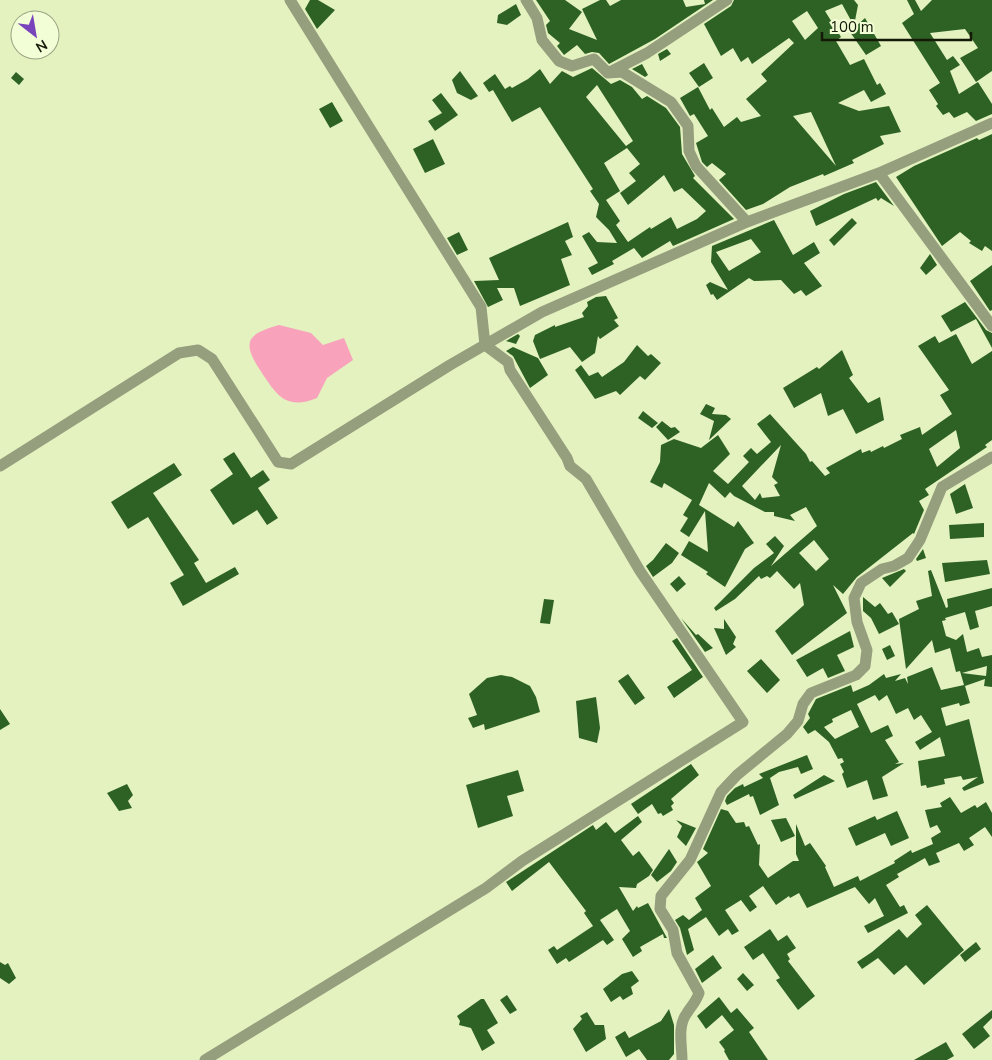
<svg xmlns="http://www.w3.org/2000/svg" width="992" height="1060" font-family="'Nunito Sans',sans-serif">
	<rect width="100%" height="100%" fill="#e3f2bf"/>
	<path fill="#f9a2bb" d="M279 325 311 333 323 345 344 338 353 360 327 378 317 398C285 411 276 394 260 370 241 341 248 334 279 325Z"/>
	<path fill="#2e6225" fill-rule="evenodd" d="M310 0H318L335 10 317 29 305 9Z
		M536 0H565L582 12 569 29 597 40 582 9 600 0H606L610 6 621 0H683L686 7 705 4 704 0H713L655 39 609 64 599 53 592 52 585 54 577 45 564 55 557 46 560 43 548 33 546 25 550 21Z
		M734 0H854L858 5 854 26 842 4 825 11 841 37 836 41 850 65 864 59 877 85 880 83 886 94 871 102 864 90 838 103 859 111 889 106 901 132 880 136 884 144 852 160 854 163 824 176 823 174 790 187 763 204 746 210 719 180 726 174 712 163 707 167 702 162 696 143 708 136 694 114 690 116 680 98 698 87 710 110 712 108 724 127 737 117 741 122 761 116 746 99 767 81 761 74 794 43 789 38 752 64 748 57 741 62 733 48 721 56 704 24 731 6ZM807 11 818 28 805 40 792 21ZM811 112 836 166 793 116Z
		M907 0H915L921 11 932 0H992V71L976 82 960 58 978 48 965 29 930 33 947 60 953 56 960 65 950 71 959 94 978 82 992 104V114L976 121 967 112 954 118 949 112 943 115 936 106 938 104 929 90 940 83 902 23 914 14Z
		M516 4 521 15 507 25 497 23 498 15Z
		M865 18 881 46 866 55 850 32Z
		M667 49 671 54 660 61 658 54Z
		M704 63 713 78 699 87 689 73Z
		M642 64 648 75 645 77 632 69Z
		M592 68 611 84 620 80 632 87 642 99 647 96 666 108 680 127 682 154 695 176 693 178 734 219 673 246 670 241 642 258 634 248 612 261 614 264 592 275 588 268 598 263 582 236 589 232 597 242 617 243 609 230 596 217 599 204 590 191 593 189 540 107 512 122 493 90 489 92 483 83 495 74 505 89 510 86 512 88 528 79 540 69 550 84 562 71 573 77ZM597 85 633 141 626 146 586 97ZM627 148 640 164 629 173 636 181 620 193 628 205 664 175 674 192 682 188 706 211 697 219 677 229 671 217 651 229 650 227 628 242 616 225 620 221 606 200 620 191 604 163Z
		M460 71 478 96 471 100 457 93 452 80Z
		M16 72 24 79 19 85 11 78Z
		M441 93 458 115 435 131 428 121 442 113 432 100Z
		M332 102 343 121 330 128 319 109Z
		M992 134V251L985 246 982 251 969 243 971 241 960 232 942 246 896 177 914 166 977 138 979 140Z
		M433 139 445 164 425 173 413 149Z
		M876 182 894 206 881 198 878 201 876 198 816 226 810 211 844 194Z
		M852 218 857 223 834 246 829 240Z
		M774 220 793 255 814 242 820 253 804 263 822 286 806 296 801 290 794 294 781 280 754 281 749 278 717 300 713 294 711 295 706 285 710 282 728 290 711 262 712 246ZM751 239 761 252 729 271 716 252Z
		M568 222 573 237 565 241 572 255 561 259 570 285 520 306 514 288H497L503 300 488 307 474 281 499 280 489 258Z
		M459 232 468 250 457 255 447 238Z
		M930 254 937 265 926 275 920 268Z
		M992 265V310L990 311 970 281Z
		M606 296 618 318 614 320 619 326 600 339 598 336 595 353 582 362 570 347 540 359 533 341 535 335 555 325V327L584 317 582 313 588 306 587 302 596 297Z
		M965 302 986 330 992 333V348L976 319 951 332 941 316Z
		M518 334 520 336 516 344 506 341Z
		M956 334 972 364 992 351V440L985 445 987 447 925 489 929 495 919 501 924 510 914 534 913 533 857 577 843 594 833 585 847 613 792 655 775 631 804 605 800 583 794 589 777 571 770 578 767 576 761 579 759 576 735 599 716 611 714 608 754 568 774 553 766 544 775 536 784 546 771 566 817 526 806 507 790 515 795 521 774 516V512H765L734 496 730 492 725 498 709 483 699 505 734 527 738 521 754 543 745 549 725 587 706 574 708 572 681 555 689 541 708 552 705 511 689 537 680 531 688 518 683 515 692 500 664 483 662 488 650 482 660 462 661 445 674 439 701 448 718 435 730 454 713 471 728 484 749 462 743 456 751 448 757 454 771 442 757 424 770 414 806 454 810 462 812 461 825 476 830 473 826 468 861 449 862 453 870 450 871 452 883 446 884 448 902 439 900 435 920 427 922 435 952 414 940 395 949 390 918 346 935 336 939 343ZM956 430 960 448 937 467 929 449ZM781 445 772 477 778 483 774 485 780 496 762 498 760 493 755 500 742 486ZM814 540 829 559 816 571 799 553Z
		M637 345 648 356 651 354 661 363 645 380 640 376 620 395 616 391 595 399 575 370 581 365 589 376 598 372 602 377 624 362Z
		M513 347 538 358 548 375 530 388 513 356 506 351Z
		M842 350 853 375 849 378 868 403 880 397 884 420 856 434 843 409 828 416 821 393 794 408 783 388 817 367 819 369Z
		M706 404 715 408 712 414 726 415 731 419 709 440 714 421 700 414Z
		M643 411 658 423 652 428 638 418Z
		M662 421 671 428 675 427 680 432 668 440 656 427Z
		M234 452 251 478 263 470 270 480 258 488 278 518 267 525 257 510 233 525 210 490 233 474 223 459Z
		M174 463 182 475 153 493 199 560 194 563 206 583 235 567 239 574 183 606 170 583 184 575 148 517 128 529 111 502Z
		M965 484 973 508 956 514 950 494Z
		M984 523V537L950 539 949 525Z
		M666 543 679 553 672 563 653 577 646 566 653 560Z
		M923 549 926 558 917 561 916 559Z
		M987 560 990 574 945 582 942 563Z
		M904 569 906 571 890 587 882 578Z
		M931 570 946 608 948 607 947 599 992 588V606L975 611 979 627 970 630 965 612 945 618 946 620 942 621 946 636 956 640 963 634 967 652 979 648 982 657 992 655V687L984 686 985 679 965 686 970 703 960 706 959 703 941 708 946 726 969 719 984 783 964 791 962 788 978 777 963 780 961 776 944 779 945 784 927 788 926 785 921 786 918 761 945 756 940 737 920 750 915 742 932 732 921 715 914 720 908 708 896 714 887 695 879 701 875 695 857 704 871 733 888 725 893 736 885 740 899 762 895 764 904 763 882 777 888 796 873 800 867 780 847 788 842 774 844 772 840 764 844 762 842 758 838 759 829 742 815 730 808 734 803 727 810 718 808 714 816 699 851 685 853 692 869 685 884 674 886 678 901 674 895 681 905 678 908 684 907 677 932 667 941 690 964 685 960 671 956 672 950 648 935 653 932 640 906 669 899 619 919 609 916 601 932 596 928 571ZM987 666 986 676 962 673ZM851 710 859 727 835 739 824 727 833 722 832 719Z
		M679 576 686 584 677 592 670 584Z
		M863 597 875 607 880 603 888 614 892 612 899 624 879 634 871 618 863 611Z
		M544 599 554 600 550 624 540 623Z
		M681 618 696 635 698 634 713 648 705 652Z
		M724 619 736 637 733 644 736 647 726 655 714 628 724 629Z
		M850 631 854 647 837 655 845 671 828 678 823 668 807 677 796 660Z
		M677 638 703 677 674 698 667 687 692 670 672 641Z
		M890 645 895 656 887 660 882 649Z
		M761 659 780 680 767 693 747 671Z
		M628 674 645 698 635 705 618 681Z
		M501 675 512 677 530 686 536 697 540 712 485 730 484 724 473 728 468 718 477 715 469 694 487 678Z
		M596 697 600 728 597 743 579 738 576 701Z
		M0 709 10 724 0 730Z
		M807 755 813 769 801 774 798 767 779 772 770 778 779 805 760 815 753 796 750 797 749 794 727 805 725 801 727 796 735 788 743 784 744 787 763 778 759 774Z
		M691 764 699 775 671 799 674 803 671 806 673 810 663 816 661 813 658 814 652 804 638 814 631 804Z
		M518 770 524 791 507 796 513 816 478 828 466 785Z
		M824 775 835 781 795 799 793 795Z
		M127 784 133 795 128 801 132 808 119 811 107 793Z
		M950 797 961 813 975 805 977 808 986 802 992 813V837L985 827 969 838 974 845 964 851 959 843 936 853 940 862 929 866 925 858 897 874 899 877 886 885 900 907 904 905 908 913 868 933 864 926 884 916 875 898 869 904 855 887 807 908 799 893 790 898 789 896 776 905 763 886 749 896 757 907 750 912 741 900 725 910 739 931 732 935 728 929 719 936 706 917 688 929 694 950 687 955 680 928 675 920 683 915 689 920 702 910 695 898 711 886 697 862 708 853 703 849 721 809 728 811 736 823 744 822 746 827 749 826 758 845 760 844 759 865 768 878 793 861H799L796 854V824L805 846 810 843 826 866 825 867 834 887 858 876 860 881 895 863 894 861 911 850 912 853 933 844 931 838 941 832 937 825 930 828 925 810 942 807 940 803Z
		M897 811 909 838 891 846 885 833 856 846 848 828 875 816 877 820Z
		M638 816 642 822 621 840 633 856 639 851 653 870 649 876 637 884 636 888 619 887 633 911 637 906 638 908 648 903 667 938H664L663 934 640 947 642 951 633 957 622 939 630 931 617 909 600 920 614 940 607 945 603 940 569 962 566 958 557 964 548 950 554 946 557 950 593 926 584 913 586 911 549 862 512 891 506 882 593 825 596 830 606 822 615 833Z
		M786 818 795 836 781 842 771 820Z
		M676 820 696 828 686 846 677 837 682 826Z
		M669 849 677 862 671 871 657 882 651 875Z
		M927 905 964 950 924 985 906 965 894 975 878 958 862 969 857 962 872 952 899 929 907 938 922 924 915 915Z
		M770 929 778 941 787 935 796 948 787 954 790 959 788 961 815 996 798 1010 776 980 780 978 763 953 753 960 744 947Z
		M976 942 981 949 965 962 960 955Z
		M713 955 722 968 702 983 695 969Z
		M0 962 5 965 8 963 16 978 9 984 0 978Z
		M632 971 639 981 631 987 633 994 623 1000 620 996 611 1002 603 989 622 974Z
		M743 973 754 985 747 991 737 979Z
		M507 995 517 1010 510 1014 500 1000Z
		M719 997 731 1013 737 1008 754 1028 749 1032 768 1060H729L724 1051 725 1050 719 1042 734 1030 722 1015 706 1029 697 1016Z
		M481 999H484L498 1023 487 1030 495 1043 482 1051 471 1028 459 1025 460 1021 457 1016Z
		M669 1009 674 1025V1054L669 1060H647L639 1049 626 1057 615 1037 625 1031 629 1038 661 1021Z
		M992 1010V1018L983 1027 990 1036 974 1049 962 1034Z
		M587 1012 595 1025H604L606 1039 586 1052 573 1029 582 1019 580 1016Z
		M946 1042 954 1056 947 1060H914Z"/>
	<g fill="none" stroke-linecap="round" stroke-linejoin="round">
		<path stroke="#959e7d" stroke-width="11" d="M526 0 537 18 542 40 559 61 572 66 594 59 608 73 622 72 671 102 688 126 689 151 696 166 747 222
			M612 71 647 53 727 0
			M879 173 992 326
			M0 466 179 353 198 350 212 359 278 462 291 464 450 365 542 312 747 222 879 173 992 123
			M205 1060 486 888 522 861 743 722 640 571 586 479 570 466 567 458 510 370 508 362 485 345 481 307 290 0
			M682 1060C682 1045 677 1026 687 1013 692 1005 696 1002 699 993L677 953 673 930 660 909 661 896 690 860 721 792 737 775 787 734 798 721 803 704 811 693 856 675 865 666 867 650 857 622 854 598 861 583 882 569 894 566 908 558 920 540 942 487 992 457"/>
	</g>
	<g transform="translate(35 35) rotate(149)"><circle r="24" fill="#f2fed5" stroke="#9aa283"/>
	<path d="M0-4L9 19L0 12L-9 19Z" fill="#7944bb"/>
	<text y="-8" font-size="14" font-weight="bold" text-anchor="middle" fill="#151907">N</text>
	</g>
	<path d="M822 32v8h149v-8" fill="none" stroke="#151907" stroke-width="2.5"/>
	<text x="830" y="32" font-size="15" fill="#151907" stroke="#f2fed5" stroke-width="4" paint-order="stroke">100 m</text>
</svg>
